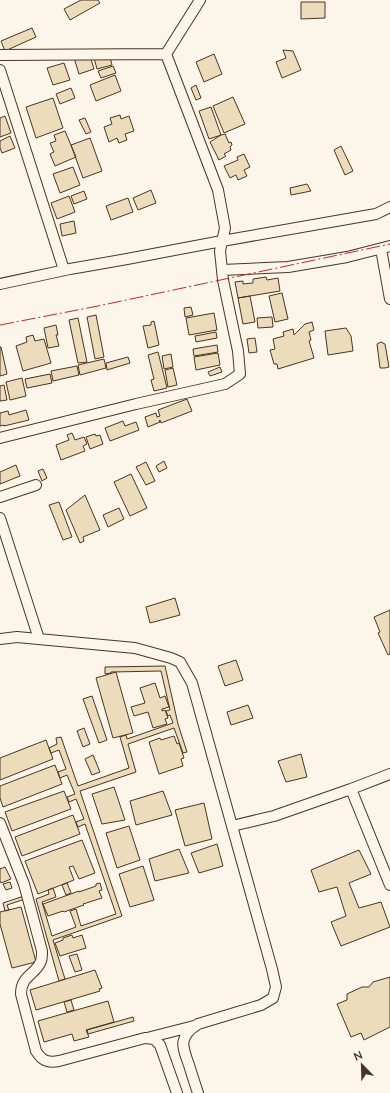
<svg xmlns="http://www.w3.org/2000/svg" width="390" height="1093" font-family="Mulish,sans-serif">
	<rect width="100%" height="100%" fill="#fbf6e9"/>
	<path fill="#ecdcbc" stroke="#4a3520" d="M81 0H98L100 3 70 20 64 9Z
		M301 2H325V18L301 19Z
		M32 28 36 37 5 51 1 41Z
		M108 49 112 65 97 69 93 54Z
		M283 50 293 51 301 70 282 78 276 62 286 58Z
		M89 53 94 69 79 74 74 58Z
		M214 54 222 74 204 82 196 62Z
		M64 63 70 80 53 85 47 68Z
		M113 66 116 73 101 78 98 71Z
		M115 75 121 91 96 101 90 85Z
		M196 85 201 98 196 100 191 88Z
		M71 88 75 98 60 104 56 94Z
		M233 97 245 124 224 133 213 106Z
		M53 98 63 128 36 138 26 107Z
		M211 107 221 135 209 139 199 111Z
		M120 115 121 119 129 116 134 131 125 134 127 140 119 143 117 138 109 142 104 127 112 124 110 118Z
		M5 116 11 133 0 137V118Z
		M85 118 91 132 86 134 79 120Z
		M65 131 76 157 55 166 50 154 54 152 50 143 56 141 54 135Z
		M225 134 229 143 231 142 232 145 230 147 231 150 224 154 226 156 219 160 210 142 221 135Z
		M10 136 15 148 2 153 0 148V141Z
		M90 138 102 171 83 178 71 145Z
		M341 146 353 171 345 175 334 150Z
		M244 154 250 167 244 170 247 176 238 180 236 175 230 178 224 166 238 160 237 157Z
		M73 167 80 185 60 193 53 174Z
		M307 184 311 191 291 195 290 188Z
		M151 190 156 203 138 210 133 198Z
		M84 191 87 199 74 204 71 196Z
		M69 196 75 212 57 219 51 203Z
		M128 198 133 212 111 220 106 206Z
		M74 221 76 233 62 236 60 224Z
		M266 277 267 280 278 278 280 291 238 298 235 282 243 281V284L253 283V279Z
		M282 293 288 319 275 322 269 296Z
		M250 296 255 322 243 324 238 298Z
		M191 307 193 315 185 317 184 308Z
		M214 313 217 330 189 335 186 318Z
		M96 315 104 357 95 359 87 317Z
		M272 317 273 327 258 328 257 318Z
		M78 318 87 362 78 363 69 320Z
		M154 321 159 345 148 348 143 326 151 325V322Z
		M312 322 314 330 309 332 311 340 309 341 314 358 278 369 277 364H274L270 350 275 349 273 339 284 336 283 332 293 329 294 335 305 324Z
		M56 325 58 335H56L59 346 48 348 44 328Z
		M346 328 351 336 353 351 328 355 325 331Z
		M216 332 217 338 196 342 195 336Z
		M33 335 35 341 44 339 51 363 23 371 16 346 27 342 26 337Z
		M255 338 257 352 249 353 247 339Z
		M381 342 385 344 389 367 385 368H380L377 344Z
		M217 345 218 352 194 356 193 349Z
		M0 347H1L7 374 0 376Z
		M158 352 167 388 154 391 151 380 154 379 148 355Z
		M218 353 220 365 196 370 194 357Z
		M171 354 173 367 164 369 162 356Z
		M128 357 130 363 107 370 106 363Z
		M104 359 106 368 80 375 78 365Z
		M77 366 79 375 53 381 51 371Z
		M220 367 222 372 210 376 208 372Z
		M173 368 177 385 168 387 165 370Z
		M50 374 52 383 27 388 25 379Z
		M22 378 26 396 10 400 6 382Z
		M4 385 7 400 0 401V386Z
		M187 399 192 411 161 423 160 420 159 421 160 422 148 427 145 417 156 413 157 417 160 416 158 410Z
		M26 410 29 420 4 426V425L0 426V413L8 411 9 415Z
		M123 421 125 426 136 422 139 430 110 441 105 428Z
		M72 433 75 440 84 437 87 444 83 446 85 451 61 460 56 445 69 440 67 435Z
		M95 434 96 436 100 435 103 444 90 449 86 437Z
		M164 461 167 468 159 472 156 466Z
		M146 462 155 481 146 485 136 467Z
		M16 465 20 476 0 484V472Z
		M43 469 47 478 42 481 38 471Z
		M131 474 147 508 130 516 114 482Z
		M85 495 100 530 83 537 84 541 80 543 66 510Z
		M59 502 72 537 63 540 49 505Z
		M119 508 124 519 108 527 103 515Z
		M175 598 180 615 150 623 146 607Z
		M390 610V654L388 655 378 633 380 632 374 617Z
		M236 660 243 680 225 686 218 666Z
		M165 666 178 724 187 752 183 753 174 728 128 744 136 772 80 791 122 916 53 940 65 979 59 981 36 899 49 894 48 890 53 888 56 897 42 902 52 936 76 927 70 911 76 909 81 926 116 914 85 824 78 827 76 822 84 819 76 799 69 802 67 797 75 794 67 775 60 778 58 772 66 769 59 750 51 753 49 748 57 744 56 738 61 737 78 786 129 768 120 737 126 735 127 739 173 723 170 715 168 716 166 711 170 710 161 671 111 672V673L105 674V667Z
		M116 672 133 733 113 738 96 678Z
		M155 683 160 698 165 696 169 707 162 709V711L165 710 168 718 165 719 167 724 153 728 148 712 134 716 131 707 145 703 140 688Z
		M92 696 107 740 99 743 83 699Z
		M248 705 253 718 231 725 227 712Z
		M84 728 90 744 83 747 77 731Z
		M174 736 177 744 179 743 184 758 181 759 183 766 159 774 149 742 160 738 161 740Z
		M46 740 53 759 0 780V758Z
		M301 754 307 777 286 782 278 761Z
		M93 755 100 772 92 775 85 759Z
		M55 765 62 784 3 807 0 798V786Z
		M114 787 125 820 102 824 92 794Z
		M64 791 71 809 12 831 5 812Z
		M163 791 172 815 136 825 130 801Z
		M204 803 212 839 185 846 175 810Z
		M73 815 80 834 22 856 15 837Z
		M129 826 140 860 117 868 106 833Z
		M82 840 95 873 79 879 73 866 69 867 74 880 38 894 25 861Z
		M217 844 223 866 199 873 191 853Z
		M179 849 189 873 155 881 149 859Z
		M359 850 371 874 349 883 359 908 381 902 390 927 341 946 331 922 346 916 337 887 319 892 311 870Z
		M143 866 154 900 130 907 119 874Z
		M5 867 11 879 1 883 0 881V869Z
		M10 882 12 888 6 890 3 884Z
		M67 883 71 893 66 895 62 885Z
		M100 883 102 890 99 891 102 898 83 904 84 905 64 912 63 911 48 916 43 904 79 891V892L96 886V884Z
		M24 896 25 899 7 905 9 910 5 911 3 903Z
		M21 907 36 962 12 968 0 924V912Z
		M72 935 73 938 82 935 86 948 60 956 55 943 63 940V938Z
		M77 954 82 970 75 972 69 956Z
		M95 970 102 988 99 989 100 991 36 1010 30 990Z
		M390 977V1027L364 1040 361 1033 351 1037 337 1004 347 1000V994L362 987H369L373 982Z
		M71 1000 74 1010 67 1012 64 1002Z
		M108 1001 114 1022 86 1030 89 1037 74 1041 72 1034 44 1042 38 1021Z
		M133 1017 134 1021 88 1034 87 1030Z"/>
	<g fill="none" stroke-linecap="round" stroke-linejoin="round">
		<defs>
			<path id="minor" d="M166 54 200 0
				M0 55 166 54
				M0 70 64 270
				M381 249 390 299
				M222 270 288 267 347 257 390 246
				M0 284 70 269 127 259 222 241 376 214 390 207
				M0 438 136 404 225 384 240 374 238 351 223 280 220 251 225 228 218 190 166 54
				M0 497 36 485
				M0 518 39 639
				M0 639 17 637 135 648 171 658 180 662 192 683 272 969 276 987 273 998 261 1005 198 1024C178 1037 182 1046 189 1065 192 1075 195 1084 198 1093
				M351 789 390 885
				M0 823 24 884 42 951C42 954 42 958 41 961 36 975 21 975 21 994L36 1051C42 1061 48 1063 59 1061L145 1038 154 1039 160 1045 177 1093
				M232 826 274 816 351 789 390 774
				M147 1038 194 1026"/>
		</defs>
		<use href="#minor" stroke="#4a3520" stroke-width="12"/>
		<use href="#minor" stroke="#fbf6e9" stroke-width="10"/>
		<path stroke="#c62828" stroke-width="1" stroke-dasharray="14 3 2 3" stroke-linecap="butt" d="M0 325 98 306 390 244"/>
	</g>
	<g transform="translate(362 1065) rotate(337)" stroke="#fbf6e9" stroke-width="3" paint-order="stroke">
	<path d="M0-3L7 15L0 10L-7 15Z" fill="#4a3520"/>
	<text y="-6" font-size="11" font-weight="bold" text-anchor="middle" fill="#4a3520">N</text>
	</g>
</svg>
